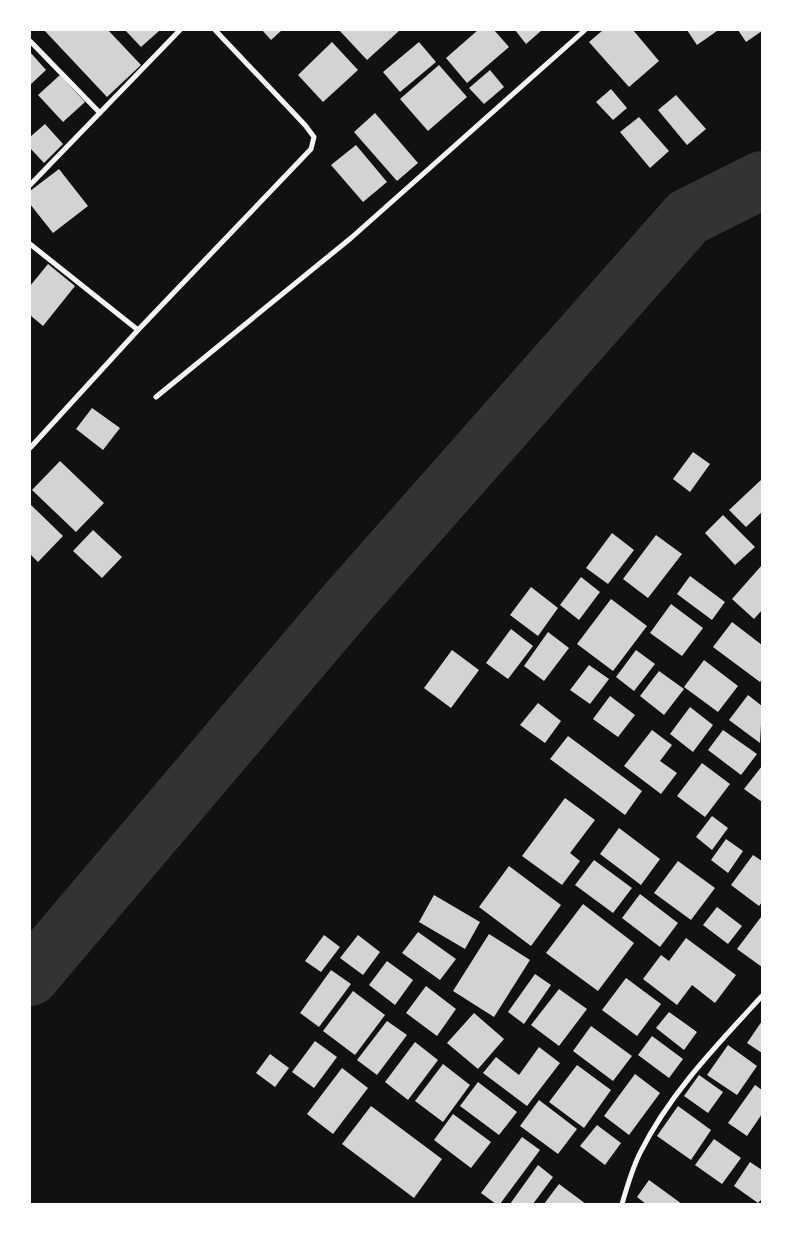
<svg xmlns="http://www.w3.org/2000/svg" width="792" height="1234" font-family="Helvetica,sans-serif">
	<rect width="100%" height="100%" fill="#111"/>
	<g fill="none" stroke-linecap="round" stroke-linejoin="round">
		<path stroke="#333" stroke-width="58" d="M30 977 348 602 688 217 762 180"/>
	</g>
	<path fill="#d3d3d3" d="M44 30H108L141 65 107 97Z
		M125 30H158L159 31 141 47Z
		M262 30H282L271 40Z
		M339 30H400L367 60Z
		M478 30H494L509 47 467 83 446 58Z
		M515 30H542L526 44Z
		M603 30H633L659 61 629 87 589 42Z
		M687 30H716L717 31 697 45Z
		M738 30H762V31L746 42Z
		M332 42 358 70 323 102 298 75Z
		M419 42 436 62 400 92 383 72Z
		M30 52 46 70 30 85Z
		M439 65 467 97 428 131 400 99Z
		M490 70 504 87 484 104 469 88Z
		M60 75 85 102 63 122 38 95Z
		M611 89 627 108 613 120 596 102Z
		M676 95 706 129 687 145 658 110Z
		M375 113 418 163 397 181 354 132Z
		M639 117 669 151 650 168 620 132Z
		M45 124 63 144 44 163 30 148V137Z
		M356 145 387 182 363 202 331 165Z
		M59 169 88 206 53 233 30 204V191Z
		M48 264 75 286 43 326 30 315V286Z
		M92 408 120 428 103 450 76 429Z
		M693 452 710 464 690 492 673 479Z
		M60 461 104 503 76 532 32 490Z
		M762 479V512L746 527 729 510Z
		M30 504 63 536 38 562 30 554Z
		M723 515 755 547 735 565 705 533Z
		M93 530 122 557 102 578 73 551Z
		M612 533 634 550 608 584 586 568Z
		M656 535 682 554 648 598 623 579Z
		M762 565V610L754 619 732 599Z
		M690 576 725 602 712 620 677 594Z
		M581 577 600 592 579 620 560 605Z
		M531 587 558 608 538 636 510 615Z
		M611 599 647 626 613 671 577 644Z
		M671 604 703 628 682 656 650 633Z
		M732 622 762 645V679L760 682 713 647Z
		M511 629 533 646 508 679 486 663Z
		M548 632 569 648 544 681 524 666Z
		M452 650 479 670 451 708 424 688Z
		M636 650 655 664 634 691 616 677Z
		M704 660 738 686 718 712 684 687Z
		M589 665 609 679 590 704 570 690Z
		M659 671 684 689 664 715 640 696Z
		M748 695 762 706 760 743 729 720Z
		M610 696 635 715 618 737 593 719Z
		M538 703 561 721 545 743 520 725Z
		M690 707 713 725 693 752 670 734Z
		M652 730 672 745 660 761 677 773 661 794 624 766Z
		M723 730 757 754 741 775 708 750Z
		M568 736 642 791 625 815 550 759Z
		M702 763 730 784 705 817 677 796Z
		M762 766V802L744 789Z
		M565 798 595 820 570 853 580 861 562 885 522 856Z
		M712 816 728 828 712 850 696 837Z
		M619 828 660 859 641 885 600 854Z
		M726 839 743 851 728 873 711 860Z
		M753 855 762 861V902L759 906 731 885Z
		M594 860 632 888 613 913 575 885Z
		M678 861 715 888 691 920 654 893Z
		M509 866 561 905 531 946 479 907Z
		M640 894 678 923 660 947 622 918Z
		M434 895 480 922 465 949 419 922Z
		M583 904 634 943 598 991 546 953Z
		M717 907 742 926 728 944 703 925Z
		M761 917H762V967L737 949Z
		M418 932 456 959 440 980 402 953Z
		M489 934 530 960 494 1017 453 991Z
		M324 935 340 947 321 972 305 961Z
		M358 935 380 952 363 975 340 958Z
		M686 938 736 975 715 1003 692 985 677 1005 643 979 661 955 669 961Z
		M387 961 413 980 395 1005 369 985Z
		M331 970 351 984 319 1027 300 1013Z
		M535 974 551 985 524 1024 508 1012Z
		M626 978 661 1004 637 1036 602 1010Z
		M426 986 456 1009 437 1036 406 1013Z
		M559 989 587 1009 559 1046 531 1025Z
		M353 991 385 1015 355 1055 323 1031Z
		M669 1012 697 1032 684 1050 656 1028Z
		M474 1013 504 1039 478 1069 447 1043Z
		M387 1021 407 1035 377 1075 357 1060Z
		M762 1021V1053L747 1043Z
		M591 1026 632 1056 613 1081 573 1051Z
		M652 1036 683 1059 669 1078 638 1055Z
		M315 1041 337 1057 314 1088 292 1072Z
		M415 1042 438 1060 408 1100 385 1082Z
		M728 1045 757 1066 737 1095 707 1075Z
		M539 1047 560 1063 527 1106 483 1073 496 1057 519 1075Z
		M270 1054 289 1068 275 1087 256 1073Z
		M443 1064 470 1085 443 1122 415 1101Z
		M577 1065 611 1090 584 1128 549 1102Z
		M342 1068 368 1088 333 1134 307 1114Z
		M635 1074 660 1093 629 1135 604 1116Z
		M699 1075 723 1092 708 1113 684 1096Z
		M478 1082 517 1112 499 1135 460 1106Z
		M755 1085 762 1090V1114L747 1136 728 1123Z
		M539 1100 577 1129 558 1154 520 1126Z
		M371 1106 442 1159 414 1198 342 1144Z
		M678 1106 711 1130 691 1160 657 1136Z
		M453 1114 491 1142 471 1168 434 1140Z
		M597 1125 621 1143 605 1165 580 1146Z
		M522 1137 540 1150 500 1204H496L481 1193Z
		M714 1139 741 1158 722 1184 695 1165Z
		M750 1162 762 1170V1199L758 1203 734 1186Z
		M538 1165 553 1177 533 1204H510Z
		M649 1180 682 1204H646L637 1197Z
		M559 1184 586 1204H544Z"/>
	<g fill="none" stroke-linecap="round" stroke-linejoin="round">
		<path stroke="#f5f5f5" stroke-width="5" d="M30 41 100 113
			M30 185 180 30
			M30 244 138 330
			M156 397 351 238 585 30
			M30 448 138 330 311 149 314 137 305 125 215 30
			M622 1204C627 1187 632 1169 640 1153 670 1093 717 1045 762 996"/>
	</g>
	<rect width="792" height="1234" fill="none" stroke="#ffffff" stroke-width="62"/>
</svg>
